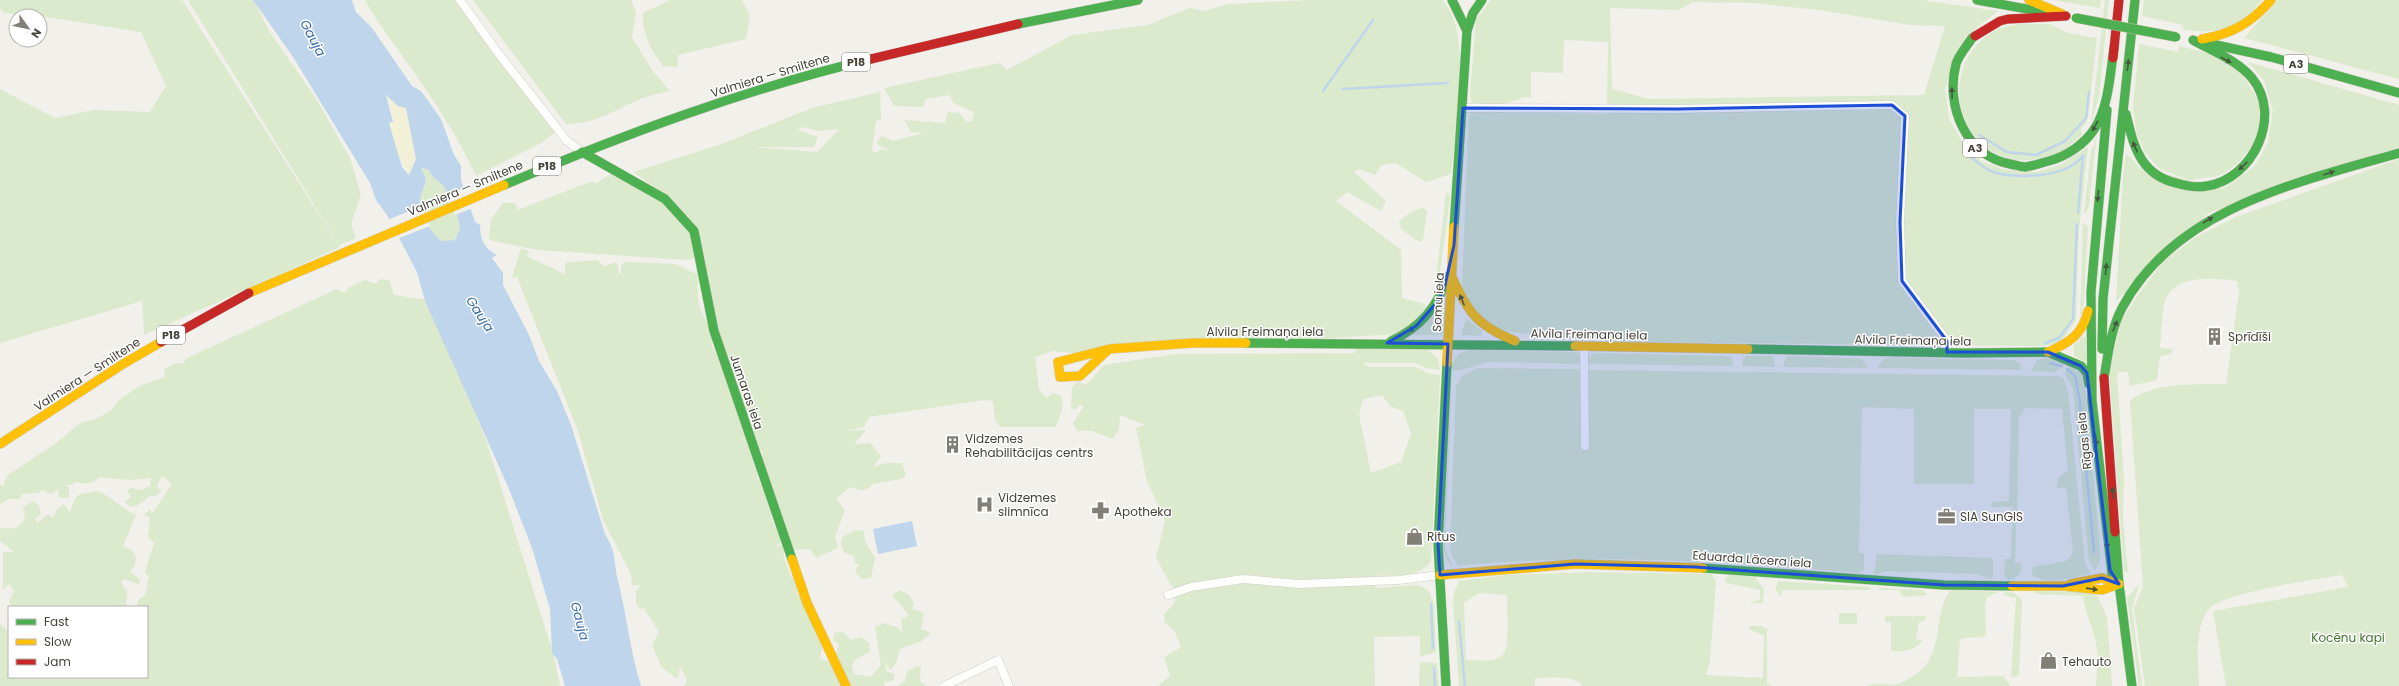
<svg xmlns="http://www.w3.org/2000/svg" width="2399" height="686" font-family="Poppins,sans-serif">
	<rect width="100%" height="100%" fill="#f1f0eb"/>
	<path fill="#dbe9cd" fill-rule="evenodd" d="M0 0H182L340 247 144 335 142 301 0 343V89L55 118 95 110 150 112 166 86 141 32 40 16 4 13 0 8Z
		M188 0H254L269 31 317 100 350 158 361 195 351 224 356 238 339 245Z
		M365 0H465L501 52 560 128 541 143 476 176C459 138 435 102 411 68 396 46 378 24 365 0Z
		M473 0H631L636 12 632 37 652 70 670 91C662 93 653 94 646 97 616 108 599 124 566 124Z
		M670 0H742L750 16 746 39 678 55 677 67 663 66C650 48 643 36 643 13Z
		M1311 0H1442C1474 31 1455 132 1451 174L1426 182 1395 163 1382 165 1375 175 1359 169 1354 172 1386 201 1381 211 1347 192 1336 201 1401 250 1402 298 1425 304V308L1416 320 1398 334 1072 353 1053 351 1035 357 1039 389 1046 398 1053 393 1061 396 1063 406 1056 427H1000L995 420 993 401 985 400 869 417 864 427 843 431 866 430 854 444 870 443 881 456 873 467 886 463H902L906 475 901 479 872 484C866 493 859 490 850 487L836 499 845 510 835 537 838 548 816 558 810 549 791 550 764 475 762 451C753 443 750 427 755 416L754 413 746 414 716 342 700 239 668 197 633 172 719 145 812 108 880 92 881 120 876 121 872 150 874 153 883 149 887 151V149L880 146 876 142 882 136 893 141 924 133 911 132 904 120 945 123 948 112 959 113 967 122 972 121 974 112 953 103 950 95 925 99 924 107 894 106 884 88 999 63 1007 70 1072 35 1148 25 1189 8 1205 11 1228 4ZM805 127 818 131 839 129 817 152 753 147H814L818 137 797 130Z
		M1491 0H1922L1998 11 1966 36 1945 89 1949 119 1965 146 1981 161 2005 170 2037 172 2062 164 2088 147 2079 231 2076 320 2061 342 2045 346 1622 342 1497 331C1478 318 1467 307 1462 284L1469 115 1473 112 1607 114 1608 42 1564 40 1563 73 1531 72V98L1525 97 1501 105 1472 103 1470 95 1476 20ZM1693 2 1753 3 1819 10 1910 25 1945 26 1924 95 1649 99 1612 89 1610 8 1677 10Z
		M2053 0H2101L2100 8Z
		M2105 0H2109L2099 97 2091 123Z
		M2144 0H2262C2256 7 2250 16 2243 21 2229 32 2198 33 2182 29L2183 25 2142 16Z
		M2278 0H2399V79L2244 38Z
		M2019 24H2049L2069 33 2097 38 2088 117 2086 123 2081 128 2082 135C2074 141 2066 149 2058 154 2053 158 2043 158 2037 159 1963 173 1929 70 1993 32 2000 27 2011 26 2019 24Z
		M2139 44 2178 52 2179 46 2212 54 2241 72 2259 102V127L2253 145 2237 164 2219 176 2189 180 2160 169 2146 154 2137 135 2133 109Z
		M2248 62 2399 105V147L2209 213 2116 301 2123 175 2126 153 2139 167 2223 189 2254 167 2268 143 2273 110 2264 81Z
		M2096 140 2089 207 2084 214 2091 150 2094 146V141Z
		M2399 159V686H2226L2213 611 2348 587 2342 575C2318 579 2218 593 2207 611 2194 632 2198 663 2199 686H2145L2134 608 2143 587 2130 401C2151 382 2199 384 2226 384L2239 292 2237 281C2215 278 2178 274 2166 298 2161 309 2162 335 2160 348L2173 349 2171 354 2160 356 2157 380 2130 386 2128 372H2117L2124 482 2123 518 2128 573 2124 571 2109 371 2122 319 2143 288 2163 262 2196 237 2236 217Z
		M423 168 429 170 433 177 443 185 457 213 460 228 455 240 442 241C430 232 420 217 420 201 420 193 429 182 424 174 423 172 421 171 421 169Z
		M611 174C648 195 692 209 695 257L687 260 538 250 489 240 491 219 503 203H515L518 210 592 181 595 184Z
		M1446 192 1449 194 1450 198 1437 295 1434 298Z
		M1423 208 1427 211 1423 240 1419 242 1401 229 1399 221 1412 211Z
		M2083 222 2088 227 2084 299 2080 323Z
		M521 248 529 251 527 256C539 263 553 267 565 275V263L597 260 604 266 617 262 619 274 621 273V265L627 262 675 264 697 274C698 284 697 298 700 308 704 319 716 334 711 346 719 355 719 365 726 375L756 460 758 479 772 504C767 520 777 528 783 541L775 546 783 545 785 551 783 555 791 577 797 579 800 587 797 594 802 596 822 647 820 659 831 662 843 686H684L687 679 680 667 678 677 676 678 662 668 652 645 659 632 644 608 640 609 636 604V591L641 585H632L631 574 603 520 578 431 517 277 512 278Z
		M380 279 389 280 394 295 428 300 486 440 554 656 560 686H0V624L9 632V677H147V607H137L138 600 145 595 149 577 145 572 154 543 148 537 150 518 144 515 150 509 152 514 172 484 162 476 157 486 161 491 156 496H150L138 505 131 507 124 502 131 497 127 490 131 488 141 490 150 486 151 478 129 480 99 477C91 485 86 484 76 482L71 485H65L69 487V498H59L58 490 51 494 42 490 38 493 22 494 20 499H9L0 504V485L5 486 4 482 8 475 55 444 80 423 98 418 113 409 118 401 139 386 165 377 164 370 173 364 183 363 187 358 337 289 345 293 348 288 365 280 376 284Z
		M1442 305 1444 307 1442 335H1415L1413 333Z
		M1467 319 1482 331 1481 336 1462 335V329Z
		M2083 337H2086L2087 361 2085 362 2074 356V345Z
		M1357 347 1427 349 1438 359 1440 370 1426 368 1415 363H1365L1364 365 1371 367H1415L1430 374 1440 375 1431 561C1419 580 1394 574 1374 576L1375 588 1418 585 1428 590 1434 604 1436 653 1420 656V636L1374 637 1375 686H1158L1170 676 1164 657 1181 647 1174 630 1165 623 1164 614 1174 604 1176 594 1156 558 1165 521 1147 481 1136 428 1145 425 1120 415 1119 430 1112 439 1092 431H1077L1073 423 1084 406 1080 405 1076 409H1071L1072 387 1078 381 1086 385 1104 365 1175 354 1354 353ZM1382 395 1391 407 1403 411 1411 434 1401 462 1371 473 1359 415 1363 399Z
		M1471 350 1576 352 1581 356 1580 364 1488 362 1461 370H1451C1453 359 1458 351 1471 350Z
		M1594 353 1726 356 1731 357 1734 366 1588 364V359Z
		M1746 356H1771L1774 358 1775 367 1742 366 1743 358Z
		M1794 356 1862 359 1868 368 1783 367 1786 357Z
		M1910 358 2013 360 2020 363 2021 370 1878 368C1881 354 1898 358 1910 358Z
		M2046 358 2066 361 2064 366 2055 372 2031 371 2037 360Z
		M2070 364 2082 375 2085 385 2100 549V562L2095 570 2089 561 2073 389 2065 374Z
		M1478 368 1581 369 1580 427 1588 428 1586 370 2059 376 2063 378 2068 391 2085 564 2091 573C2075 577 2046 586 2032 575L2033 567 2066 561 2073 553 2066 487 2056 488 2059 477 2068 471 2062 409 2025 408 2019 418 2017 516 2022 517V521H2016L2015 563H2021V571L2014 579 2008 580 2004 576 2005 559H2011L2013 507H1992L1991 502 2009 501 2011 409H1974V484H1914V409L1862 407 1859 553H1864V569L1860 573C1726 561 1592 553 1458 566L1451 554 1450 548 1456 387 1462 376Z
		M1452 376 1445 548 1453 566 1447 561 1443 549Z
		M96 491C109 494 122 509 136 515L123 546 132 550 136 557 135 566 130 571 140 580 139 584 124 579 121 582 127 592 126 607H13L9 602 14 590 9 584 3 590V552H14L0 541V528C12 529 17 530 25 519L23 508 33 501 39 506 41 514 35 519 37 523 48 514 53 518 57 509 64 504 70 512C77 492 76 495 96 491Z
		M863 530 866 543 875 558 871 578 863 579 856 574V568L859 565 854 562 855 557 844 552 841 545 842 538 853 531Z
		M1877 554 1993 558V577L1991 579 1976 574 1884 571 1877 575 1874 573Z
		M1589 572 1711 574 1716 582 1710 660 1706 675 1763 678 1764 636 1749 629V626H1763V628H1767V683L1772 686H1581V683C1566 675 1551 678 1535 678V686H1459L1453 603 1454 593 1459 581 1507 575ZM1479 593 1507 595C1507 607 1510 647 1503 655 1495 663 1475 660 1466 660L1464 603Z
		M1729 575 1756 577V579L1764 589 1763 603H1750L1760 599V590L1726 583 1725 580Z
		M1778 581 1869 587 1871 590H1782L1781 597 1775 590Z
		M2139 584 2132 609 2142 686H2139L2127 598Z
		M1879 588 1923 590 1927 595 1903 597 1899 590H1879Z
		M900 590 909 595 914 603 913 609 924 613 921 629 931 633 922 641 900 649 896 663 891 670 885 663 886 671 895 674 893 681 885 682 884 686H845C840 673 833 658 839 644L833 640 835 633 843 632 851 640 861 637 869 643 870 652 855 660 852 665 854 674 871 677 881 665 875 627 884 623 898 628 903 633 901 620 909 615 892 595Z
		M1951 590 1999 592 1987 597 1985 605 1986 635C1978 640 1970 635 1960 640L1957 677 2003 676 2011 686H1867C1876 681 1888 686 1897 684 1904 682 1914 676 1919 672 1945 652 1932 612 1951 590Z
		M2034 591 2087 592 2097 595 2107 617 2112 686H2096C2096 674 2099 660 2097 648 2094 630 2085 614 2083 596L2035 594Z
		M2004 592 2014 593 2022 600 2019 676 2011 677 2016 598 2004 595Z
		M1839 613H1857V624H1839Z
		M1885 616H1926V620L1919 622 1916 639 1923 640C1915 651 1903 652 1891 651V622H1885Z
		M1420 662 1437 663 1439 686H1419Z
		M916 666 921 667 920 681 927 686H897L905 681 907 672Z"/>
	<path fill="#f3f0d8" d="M386 95 398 106 406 108 416 159 409 176 398 155 388 122 393 117Z"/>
	<path fill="#bfd5eb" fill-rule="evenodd" d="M253 0H352L356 12 372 28 412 86 421 91 441 119 454 155 461 166V180L475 222 480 225C480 239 484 249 497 255L492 258 503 273V285L529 335 539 361 557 391 571 425 605 534C617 554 613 560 618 581 627 615 630 652 641 686H565L557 659 552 653 550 609 532 548 509 489 425 301 417 272 387 215 376 200 370 183 293 57ZM386 95 398 106 406 108 416 159 409 175 402 167 389 123 393 122ZM423 168 429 170 433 177 443 185 457 213 460 228 455 240 442 241C430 232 420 216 420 201 420 193 429 182 424 174 423 172 421 171 421 169Z
		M912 521 917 546 878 554 873 529Z"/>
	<path fill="#f1f0eb" d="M465 188 473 208 455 215 446 196Z
		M422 206 430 226 397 239 387 220Z"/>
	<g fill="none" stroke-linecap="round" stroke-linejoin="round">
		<path stroke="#bfd5eb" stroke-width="2.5" d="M1343 89 1448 83
			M1323 91 1373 20
			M1979 135 2007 152 2036 155 2065 141 2086 118 2089 92
			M1966 153C1974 159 1981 167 1991 171 2012 180 2070 178 2083 155L2078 213
			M2045 343 2059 338 2073 319 2077 224
			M2050 363 2061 366
			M2067 369 2075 376 2080 402 2094 552
			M1431 604 1433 648
			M1459 622 1465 686
			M1434 668 1435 686"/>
		<defs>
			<path id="street" d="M460 0 498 53 567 141 582 152
				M1463 108 1677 109 1892 105 1905 116 1900 222 1902 281 1947 341V352
				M1584 345 1585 446
				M1168 595 1191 587 1243 579 1299 584 1399 580 1440 575
				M944 686 998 660 1009 686"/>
			<path id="fast" d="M1452 0 1467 31
				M1977 0 2044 12
				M1018 24 1138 0
				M1975 36 1972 38C1967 46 1958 56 1956 64 1945 106 1966 156 2010 164 2015 165 2021 167 2025 167 2033 166 2041 163 2049 161 2067 156 2085 144 2095 128 2109 105 2110 74 2114 48
				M2207 43 2271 57 2399 93
				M2126 114C2130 130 2133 146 2142 160 2150 172 2163 180 2176 183 2186 186 2197 188 2207 186 2253 179 2283 116 2252 78 2237 60 2212 51 2193 40
				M582 152 665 199 694 231 714 331 792 559
				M504 185C623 135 745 89 871 59
				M1454 227 1467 31 1473 13 1482 0
				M2091 292 2092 401 2112 573
				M2091 292 2107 110
				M1391 341C1420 328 1438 307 1447 277
				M1246 343 1575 346
				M1748 349 1964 353 2048 352 2081 366 2087 373 2089 384
				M2102 349 2103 299 2135 0
				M2104 378C2108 354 2111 329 2122 308 2175 208 2299 182 2399 153
				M2115 532 2119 584 2132 686
				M1703 568 1944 585 2012 586
				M1446 686 1438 544 1447 363"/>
			<path id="slow" d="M2029 0 2062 14
				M2202 39C2232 34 2251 23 2271 0
				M1452 277C1468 313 1478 326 1515 341
				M249 293 504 185
				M1575 346 1748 349
				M1109 349 1080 376 1060 377 1058 362 1109 349 1192 343H1246
				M2048 352C2069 343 2083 334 2088 311
				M1447 363 1454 227
				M0 444 123 364 161 342
				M792 559 807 603 846 686
				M1440 575 1575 564 1703 568
				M2070 584 2102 578 2119 584
				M2012 586H2063L2102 590 2119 584"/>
			<path id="jam" d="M1975 36 2000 21 2008 19 2066 16
				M2113 58 2119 0
				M871 59 1018 24
				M161 342 249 293
				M2104 378 2115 532"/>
		</defs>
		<use href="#street" stroke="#cfcec9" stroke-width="9"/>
		<use href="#fast" stroke="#d0cdc3" stroke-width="10"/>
		<use href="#slow" stroke="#d0cdc3" stroke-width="10"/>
		<use href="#jam" stroke="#d0cdc3" stroke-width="10"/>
		<use href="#street" stroke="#fdfdfc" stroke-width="8"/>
		<use href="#fast" stroke="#4caf50" stroke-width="9"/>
		<use href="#slow" stroke="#ffc107" stroke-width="9"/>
		<use href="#jam" stroke="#c62828" stroke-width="9"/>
		<defs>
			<path id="fast-bridge" d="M2076 18 2176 37"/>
		</defs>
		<use href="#fast-bridge" stroke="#c7bfa8" stroke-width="10" stroke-linecap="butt"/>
		<use href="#fast-bridge" stroke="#4caf50" stroke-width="9"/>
	</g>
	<defs><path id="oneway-solid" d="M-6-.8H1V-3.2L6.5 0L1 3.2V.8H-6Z"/></defs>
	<g fill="#47583d">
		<use href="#oneway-solid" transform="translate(2226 60) rotate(27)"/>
		<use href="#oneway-solid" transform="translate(2128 65) rotate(-83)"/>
		<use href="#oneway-solid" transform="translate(1952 93) rotate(-91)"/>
		<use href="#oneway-solid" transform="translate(2095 126) rotate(119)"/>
		<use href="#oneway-solid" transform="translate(2135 147) rotate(-115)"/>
		<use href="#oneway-solid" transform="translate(2243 166) rotate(136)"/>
		<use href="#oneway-solid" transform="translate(2329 173) rotate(-19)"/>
		<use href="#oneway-solid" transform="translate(2098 196) rotate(96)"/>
		<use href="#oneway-solid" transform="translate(2208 220) rotate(-31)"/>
		<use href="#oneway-solid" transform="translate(2106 269) rotate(-84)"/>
		<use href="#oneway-solid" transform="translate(1462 300) rotate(-113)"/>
		<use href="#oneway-solid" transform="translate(2115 326) rotate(-68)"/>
		<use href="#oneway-solid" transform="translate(1413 328) rotate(141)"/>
		<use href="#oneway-solid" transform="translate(2096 440) rotate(84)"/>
		<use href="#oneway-solid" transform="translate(2113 493) rotate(-95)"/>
		<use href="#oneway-solid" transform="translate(2107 543) rotate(84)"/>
		<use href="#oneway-solid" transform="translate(2092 589) rotate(8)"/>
	</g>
	<path fill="#1d4ed8" fill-opacity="0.2" stroke="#1d4ed8" stroke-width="3" stroke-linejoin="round" d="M1892 105 1905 116 1900 222 1902 281 1947 341V352H2048L2081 366 2087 373 2110 570 2119 584 2102 578 2063 586 1944 585 1695 567 1575 564 1440 575 1438 544 1448 344 1387 343 1416 326 1438 301 1445 285 1454 245 1463 108 1677 109Z"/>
	<defs>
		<symbol id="building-bare" viewBox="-9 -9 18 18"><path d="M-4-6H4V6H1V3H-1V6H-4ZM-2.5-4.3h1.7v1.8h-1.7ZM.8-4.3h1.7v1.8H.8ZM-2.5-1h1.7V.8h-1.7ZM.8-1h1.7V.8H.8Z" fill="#827f77" stroke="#fff" stroke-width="2.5" paint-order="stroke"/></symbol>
		<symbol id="hospital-bare" viewBox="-9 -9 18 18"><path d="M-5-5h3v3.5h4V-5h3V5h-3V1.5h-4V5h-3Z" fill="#827f77" stroke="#fff" stroke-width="2.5" paint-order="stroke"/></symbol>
		<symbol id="pharmacy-bare" viewBox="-9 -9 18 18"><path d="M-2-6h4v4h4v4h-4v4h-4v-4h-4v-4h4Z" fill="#827f77" stroke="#fff" stroke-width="2.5" paint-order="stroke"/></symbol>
		<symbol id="office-bare" viewBox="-9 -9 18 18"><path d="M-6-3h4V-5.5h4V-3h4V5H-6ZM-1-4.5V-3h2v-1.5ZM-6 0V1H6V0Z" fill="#827f77" stroke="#fff" stroke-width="2.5" paint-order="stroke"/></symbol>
		<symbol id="shop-bare" viewBox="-9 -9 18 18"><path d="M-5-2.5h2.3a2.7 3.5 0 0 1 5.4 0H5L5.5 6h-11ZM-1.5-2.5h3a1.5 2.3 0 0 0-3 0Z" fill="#827f77" stroke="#fff" stroke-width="2.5" paint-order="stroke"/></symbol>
	</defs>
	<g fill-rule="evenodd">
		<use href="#building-bare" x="2202" y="324" width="25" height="25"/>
		<use href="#building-bare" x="940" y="432" width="25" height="25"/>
		<use href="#hospital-bare" x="972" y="492" width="25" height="25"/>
		<use href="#pharmacy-bare" x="1088" y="498" width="25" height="25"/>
		<use href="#office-bare" x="1934" y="504" width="25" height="25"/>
		<use href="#shop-bare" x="1402" y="524" width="25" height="25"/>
		<use href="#shop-bare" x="2036" y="648" width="25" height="25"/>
	</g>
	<g text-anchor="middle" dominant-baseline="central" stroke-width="3" stroke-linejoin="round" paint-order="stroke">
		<g fill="#fff" stroke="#7e7b74" stroke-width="1">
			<rect x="842" y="53" width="28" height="18" rx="3"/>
			<rect x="2284" y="55" width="24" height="18" rx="3"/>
			<rect x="1963" y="139" width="24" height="18" rx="3"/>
			<rect x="533" y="157" width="28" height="18" rx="3"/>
			<rect x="157" y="326" width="28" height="18" rx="3"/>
		</g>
		<g font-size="11" font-weight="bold" fill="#464238">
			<text x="856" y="62">P18</text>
			<text x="2296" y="64">A3</text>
			<text x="1975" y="148">A3</text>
			<text x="547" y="166">P18</text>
			<text x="171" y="335">P18</text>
		</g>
		<g font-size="12" fill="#464238" stroke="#fff">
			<text transform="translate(770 75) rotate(-17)">Valmiera — Smiltene</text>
			<text transform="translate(465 188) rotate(-23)">Valmiera — Smiltene</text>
			<text transform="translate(1438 302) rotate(-87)">Somu iela</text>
			<text x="1265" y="331">Alvila Freimaņa iela</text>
			<text transform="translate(1589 334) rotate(1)">Alvila Freimaņa iela</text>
			<text transform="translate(1913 340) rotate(1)">Alvila Freimaņa iela</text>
			<text transform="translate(87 374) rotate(-33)">Valmiera — Smiltene</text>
			<text transform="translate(747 392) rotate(71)">Jumaras iela</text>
			<text transform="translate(2084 441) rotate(-96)">Rīgas iela</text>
			<text transform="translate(1752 559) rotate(4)">Eduarda Lācera iela</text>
		</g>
		<g font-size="12" fill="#464238" stroke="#fff" text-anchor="start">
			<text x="2228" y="336">Sprīdīši</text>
			<text x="965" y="438">Vidzemes<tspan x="965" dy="14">Rehabilitācijas centrs</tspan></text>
			<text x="998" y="497">Vidzemes<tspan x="998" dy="14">slimnīca</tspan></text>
			<text x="1114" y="511">Apotheka</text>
			<text x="1960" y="516">SIA SunGIS</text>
			<text x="1427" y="536">Ritus</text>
			<text x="2062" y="661">Tehauto</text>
		</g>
		<g font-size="12" fill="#41742f" stroke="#fff">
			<text x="2348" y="637">Kocēnu kapi</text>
		</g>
		<g font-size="13" font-style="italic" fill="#386dab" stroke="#fff">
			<text transform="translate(313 38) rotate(62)">Gauja</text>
			<text transform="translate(480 314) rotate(57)">Gauja</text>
			<text transform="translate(580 621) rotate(75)">Gauja</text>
		</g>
	</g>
	<rect x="8" y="606" width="140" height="72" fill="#ffffff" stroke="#b5b3af"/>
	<rect x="16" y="619" width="20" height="6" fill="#4caf50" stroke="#b5b3af"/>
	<text x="44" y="626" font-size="12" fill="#464238">Fast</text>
	<rect x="16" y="639" width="20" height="6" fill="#ffc107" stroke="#b5b3af"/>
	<text x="44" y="646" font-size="12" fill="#464238">Slow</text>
	<rect x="16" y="659" width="20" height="6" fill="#c62828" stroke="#b5b3af"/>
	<text x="44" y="666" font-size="12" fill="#464238">Jam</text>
	<g transform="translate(28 28) rotate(123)"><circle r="19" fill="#ffffff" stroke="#b5b3af"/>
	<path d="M0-3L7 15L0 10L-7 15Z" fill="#827f77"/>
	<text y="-6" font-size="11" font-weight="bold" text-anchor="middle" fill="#464238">N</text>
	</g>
</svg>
